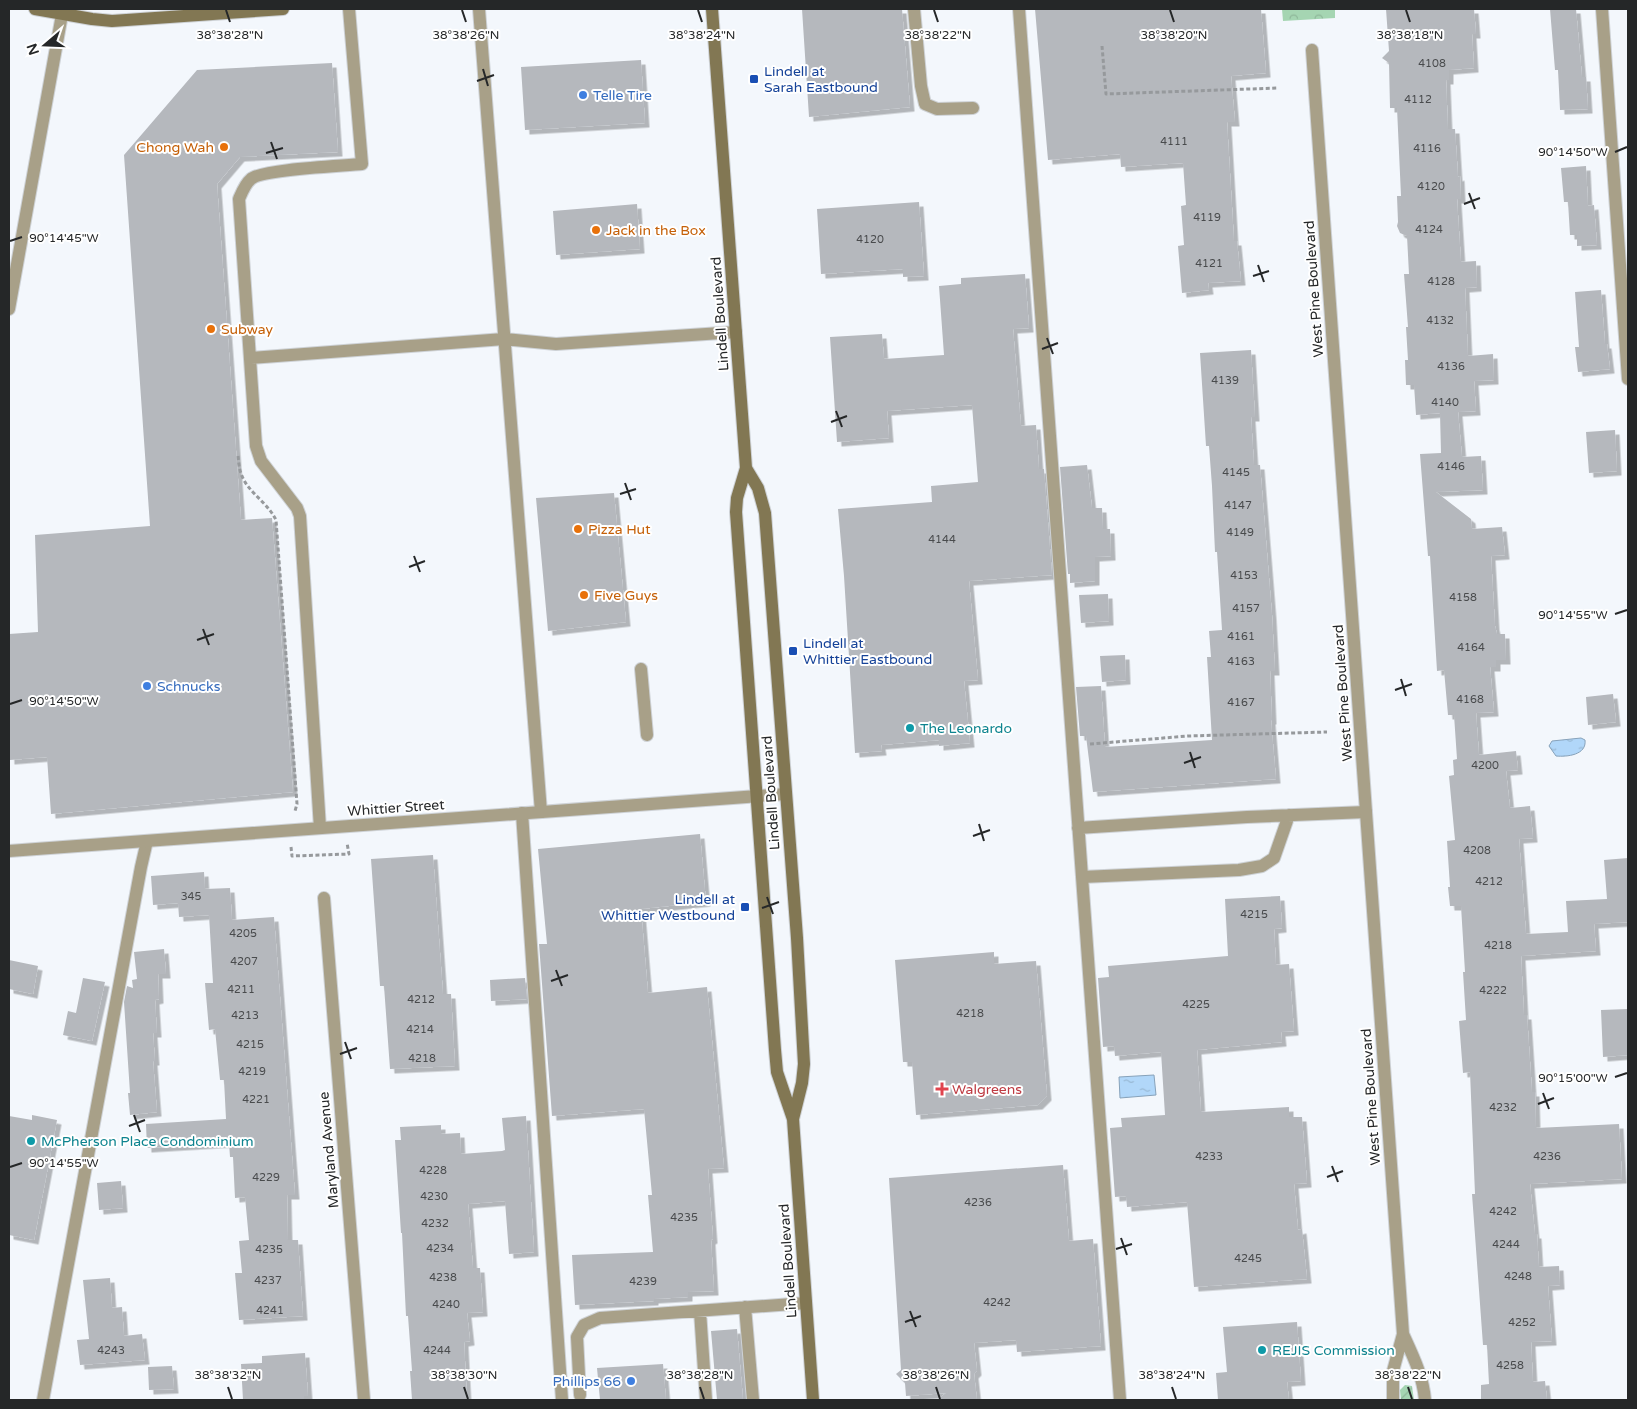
<svg xmlns="http://www.w3.org/2000/svg" width="1637" height="1409" font-family="'Varela Round',sans-serif">
	<defs>
		<pattern id="park-crowns" width="20" height="18" patternUnits="userSpaceOnUse" patternTransform="scale(1.25)"><rect width="20" height="18" fill="#a5d5b2"/><path d="M2 6a3 3 0 1 1 6 0M12 15a3 3 0 1 1 6 0" fill="none" stroke="#8eb799"/></pattern>
		<pattern id="garden-furrows" width="10" height="10" patternUnits="userSpaceOnUse" patternTransform="scale(1.25)"><rect width="10" height="10" fill="#a5d5b2"/><path d="M-1 1l2-2M0 10L10 0M9 11l2-2" fill="none" stroke="#8eb799"/></pattern>
		<pattern id="water-ripples" width="26" height="14" patternUnits="userSpaceOnUse" patternTransform="scale(1.25)"><rect width="26" height="14" fill="#b1d7f9"/><path d="M2 4q2-2 4 0t4 0M15 11q2-2 4 0t4 0" fill="none" stroke="#98b9d5"/></pattern>
		<filter id="shadow"><feDropShadow dx="4.5" dy="4.5" stdDeviation="0" flood-color="#0004"/></filter>
	</defs>
	<rect width="100%" height="100%" fill="#f3f7fc"/>
	<path fill="url(#park-crowns)" d="M1282 9H1335V18L1283 21Z"/>
	<path fill="url(#garden-furrows)" d="M1405 1385 1412 1386 1414 1400H1401L1400 1390Z"/>
	<path fill="url(#water-ripples)" stroke="#87a2ba" d="M1581 738 1585 740C1587 755 1567 757 1556 756L1549 746 1552 741Z
		M1154 1075 1156 1095 1120 1098 1119 1077Z"/>
	<path fill="#b5b8bd" filter="url(#shadow)" d="M802 9H902L910 107 809 117Z
		M1035 9H1261L1266 73 1231 76 1235 122H1227L1234 241H1237L1241 281 1208 283 1209 290 1182 293 1178 246 1184 245 1181 206 1186 205 1183 163 1121 167 1120 154 1048 160Z
		M1386 9H1474L1476 34H1472L1474 68 1449 70V80H1446L1448 129H1455L1458 177 1460 176 1461 199H1457L1461 262 1476 261 1477 287 1465 288 1468 356 1493 354 1494 380 1474 381 1476 411 1458 412 1462 457 1481 456 1483 490 1436 492 1471 519 1472 529 1502 527 1505 555 1491 556 1495 626 1497 634H1505L1506 660H1496V667H1490L1494 712 1476 713 1479 755 1516 751 1518 770 1506 771 1510 808 1530 806 1533 838 1519 839 1526 934 1568 932 1566 901 1607 899 1604 860 1628 858V922L1594 924 1596 951 1521 956 1524 1015H1527L1532 1092H1535L1536 1128 1619 1124 1622 1179 1530 1184 1535 1234H1537L1539 1267 1559 1266 1560 1285 1548 1286 1552 1341 1531 1342 1533 1382 1545 1381 1547 1400H1481V1385L1489 1384 1487 1345H1483L1472 1194H1475L1470 1072 1463 1073 1459 1021 1466 1020 1463 972H1465L1461 906H1450L1448 887H1450L1447 841 1455 840 1449 776 1454 775 1453 760 1457 759 1454 715H1448L1444 670 1437 671 1430 556H1428L1420 454 1441 453 1440 413 1416 415 1414 385H1406L1405 360H1408L1406 327H1408L1404 274H1409L1407 236 1400 233 1397 226 1398 222 1397 196H1401L1397 108H1390L1389 63 1382 58 1389 51Z
		M1550 9H1576L1582 77H1586L1588 109 1560 110 1558 70H1555Z
		M641 60 645 123 525 130 521 67Z
		M332 63 338 152 240 157 217 184 241 520 272 518 293 792 51 814 47 757 10 760 9 737V634L38 632 35 535 150 526 124 155 197 70Z
		M1586 166 1588 206 1594 205 1597 245 1577 246V235H1570L1568 202H1564L1561 168Z
		M919 202 924 276 903 277V269L821 274 817 209Z
		M637 204 640 249 556 255 553 211Z
		M1025 274 1029 328 1013 329 1021 426 1036 425 1039 469H1044L1052 575 969 581 978 680 964 681 970 743 939 746V740L881 745 882 751 855 753 844 576 838 509 932 502 931 486 978 482 972 405 887 411 889 438 837 442 830 337 882 334 884 359 944 355 939 286 961 284V278Z
		M1601 290 1605 344H1607L1610 369 1578 372 1575 347H1579L1575 292Z
		M1251 350 1255 417H1251L1254 465H1260L1272 615 1275 671H1270L1272 720H1271L1276 779 1093 792 1086 736H1080L1076 687 1101 686 1105 747 1212 740 1207 657H1211L1209 631 1222 630 1217 552H1215L1212 486 1209 446H1206L1200 353Z
		M1615 430 1617 471 1589 473 1586 432Z
		M1087 465 1092 508H1102L1103 529H1110L1111 556 1095 557V581L1070 583V574H1068L1060 467Z
		M614 493 626 622 548 631 536 498Z
		M1108 594 1109 621 1081 623 1079 595Z
		M1125 655 1126 680 1102 682 1100 656Z
		M1613 694 1616 722 1588 725 1586 697Z
		M700 834 706 902 641 909 648 993 707 987 724 1168 708 1169 713 1239 711 1240 714 1291 688 1292V1297L654 1299V1301L575 1305 572 1255 653 1252 648 1195H652L644 1109 552 1116 539 944H547L538 849Z
		M433 855 443 994H451L455 1066 390 1069 384 986H380L371 859Z
		M204 872 205 889 230 888 232 920 274 917 295 1195H287L288 1240H298L303 1316 239 1320 235 1273H242L239 1241 249 1240 245 1197 235 1198 233 1157H230L229 1143 147 1148 146 1124 226 1119 224 1080H220L215 1029 209 1030 205 983H213L209 915 179 917 178 903 153 905 151 876Z
		M1280 896 1282 928 1274 929 1276 965 1289 964 1294 1031 1281 1032 1282 1042 1197 1050 1201 1112 1289 1107V1117H1302L1307 1183 1294 1184 1298 1230 1302 1229 1307 1279 1194 1287 1187 1202 1127 1207 1126 1196 1115 1197 1110 1128 1122 1127 1121 1118 1165 1115 1161 1052 1115 1056 1114 1046 1103 1047 1098 978 1109 977 1108 966 1228 956 1225 899Z
		M164 949 166 974H158L159 999 155 1000 157 1033H153L155 1061H153L157 1112 130 1115 128 1093H130L124 1002 127 986 133 988 132 980 137 979 134 952Z
		M994 952V964L1036 961 1047 1096 1038 1105 916 1115 912 1062H903L895 960Z
		M9 960 38 966 33 994 9 989Z
		M83 978 105 982 92 1041 63 1035 68 1011 76 1013Z
		M525 978 527 999 491 1001 490 980Z
		M1628 1009V1055L1603 1057 1601 1010Z
		M32 1115 57 1120 34 1240 9 1235V1116L32 1120Z
		M526 1116 534 1252 509 1254 505 1201 468 1204 473 1268H480L483 1312 467 1313 470 1341 464 1342 467 1400H412L410 1371H412L408 1316H406L402 1233H401L395 1140H401L400 1127 441 1125V1134L460 1133 461 1154 502 1151 505 1150 502 1118Z
		M1063 1165 1069 1241 1093 1239 1101 1346 1017 1352 1016 1340 974 1343 977 1371 974 1374 977 1400H937L946 1393 906 1396 905 1383 896 1374 901 1370 889 1178Z
		M121 1181 123 1208 99 1210 97 1183Z
		M110 1278 112 1308 122 1307 124 1336 142 1334 145 1360 80 1365 77 1340 89 1339 83 1280Z
		M1297 1322 1301 1381 1287 1382 1289 1400H1218L1216 1373 1227 1372 1223 1327Z
		M737 1329 743 1400H717L711 1331Z
		M305 1353 308 1396H304V1400H243L241 1364 262 1363V1356Z
		M663 1364 666 1400H600L597 1368Z
		M172 1366 174 1389 149 1390 148 1367Z"/>
	<g fill="none" stroke-linecap="round" stroke-linejoin="round">
		<defs>
			<path id="lane" d="M479 9 541 812
				M914 9 921 86 925 104 937 109 973 108
				M1019 9 1120 1400
				M1602 9 1628 379
				M251 358 504 339 556 344 736 332
				M641 669 647 735
				M522 813 562 1400
				M320 828 300 516 297 508 261 461 256 446 239 199C242 192 245 184 251 179 262 169 343 166 362 164L349 9
				M1078 828 1247 817 1366 812
				M1082 877 1239 870 1262 866 1274 858 1289 815
				M745 1307 753 1400
				M700 1311 706 1400
				M580 1395 577 1337 584 1325 600 1318 806 1303
				M43 1400 141 867 147 841"/>
			<path id="street" d="M1312 50 1403 1334 1393 1371V1400
				M9 309 63 9
				M9 851 786 794
				M324 898 364 1400
				M1403 1334C1413 1356 1423 1376 1425 1400"/>
			<path id="secondary" d="M35 9 92 19 112 21 283 9
				M712 9 746 468 737 498 736 512 775 1050 777 1072 793 1119 813 1400
				M746 468 758 488 765 513 797 938 804 1064 802 1083 793 1119"/>
		</defs>
		<use href="#lane" stroke="#ced2d6" stroke-width="14"/>
		<use href="#street" stroke="#ced2d6" stroke-width="14"/>
		<use href="#secondary" stroke="#ced2d6" stroke-width="14"/>
		<path stroke="#96999c" stroke-width="3" stroke-dasharray="4 2.5" stroke-linecap="butt" d="M1102 46 1106 94 1278 88
			M238 456C239 463 239 470 242 476 248 492 268 503 276 520L297 804 295 811
			M1090 744 1188 736 1327 732
			M291 847 292 856 349 854 347 843"/>
		<use href="#lane" stroke="#a8a088" stroke-width="12"/>
		<use href="#street" stroke="#a8a088" stroke-width="12"/>
		<use href="#secondary" stroke="#827753" stroke-width="12"/>
	</g>
	<path fill="none" stroke="#252728" stroke-width="2" d="M226 10 230 22M462 10 466 22M698 10 702 22M934 10 938 22M1170 10 1174 22M1406 10 1410 22M483 69 488 86M477 81 494 75M271 142 277 159M1615 152 1627 147M266 153 283 148M1469 193 1475 209M1464 204 1480 198M10 241 22 237M1258 265 1264 282M1253 276 1269 271M1047 338 1053 354M1042 349 1058 343M836 411 842 427M831 422 847 416M625 483 631 500M620 494 636 489M414 556 420 572M409 567 425 561M1615 614 1627 610M203 629 209 645M197 640 214 634M1401 679 1406 696M1395 690 1412 684M10 704 22 700M1190 752 1195 768M1184 763 1201 757M979 824 984 841M973 836 990 830M767 897 773 914M762 908 779 902M556 970 562 986M551 981 568 975M345 1042 351 1059M340 1054 357 1048M1615 1077 1627 1073M1543 1093 1549 1109M1538 1104 1554 1098M134 1115 140 1132M129 1126 145 1120M1332 1166 1338 1182M10 1167 22 1163M1327 1177 1343 1171M1121 1238 1127 1255M1116 1249 1132 1244M910 1311 916 1327M905 1322 921 1316M228 1387 232 1399M464 1387 468 1399M700 1387 704 1399M936 1387 940 1399M1172 1387 1176 1399M1408 1387 1412 1399"/>
	<g fill="#1a4fb4" stroke="#fff" stroke-width="2">
		<rect x="749" y="74" width="10" height="10" rx="2.5"/>
		<rect x="788" y="646" width="10" height="10" rx="2.5"/>
		<rect x="740" y="902" width="10" height="10" rx="2.5"/>
	</g>
	<g fill="#3f7fe0" stroke="#fff" stroke-width="2">
		<circle cx="583" cy="95" r="5"/>
		<circle cx="147" cy="686" r="5"/>
		<circle cx="631" cy="1381" r="5"/>
	</g>
	<g fill="#e8710a" stroke="#fff" stroke-width="2">
		<circle cx="224" cy="147" r="5"/>
		<circle cx="596" cy="230" r="5"/>
		<circle cx="211" cy="329" r="5"/>
		<circle cx="578" cy="529" r="5"/>
		<circle cx="584" cy="595" r="5"/>
	</g>
	<g fill="#0f9aa8" stroke="#fff" stroke-width="2">
		<circle cx="910" cy="728" r="5"/>
		<circle cx="31" cy="1141" r="5"/>
		<circle cx="1262" cy="1350" r="5"/>
	</g>
	<path fill="#e0444e" stroke="#fff" stroke-width="2" d="M939.5 1081.5h5v5h5v5h-5v5h-5v-5h-5v-5h5z"/>
	<g text-anchor="middle" dominant-baseline="central" stroke-width="4" stroke-linejoin="round" paint-order="stroke">
		<g font-size="11" fill="#494b4d">
			<text x="1432" y="63">4108</text>
			<text x="1418" y="99">4112</text>
			<text x="1174" y="141">4111</text>
			<text x="1427" y="148">4116</text>
			<text x="1431" y="186">4120</text>
			<text x="1207" y="217">4119</text>
			<text x="1429" y="229">4124</text>
			<text x="870" y="239">4120</text>
			<text x="1209" y="263">4121</text>
			<text x="1441" y="281">4128</text>
			<text x="1440" y="320">4132</text>
			<text x="1451" y="366">4136</text>
			<text x="1225" y="380">4139</text>
			<text x="1445" y="402">4140</text>
			<text x="1451" y="466">4146</text>
			<text x="1236" y="472">4145</text>
			<text x="1238" y="505">4147</text>
			<text x="1240" y="532">4149</text>
			<text x="942" y="539">4144</text>
			<text x="1244" y="575">4153</text>
			<text x="1463" y="597">4158</text>
			<text x="1246" y="608">4157</text>
			<text x="1241" y="636">4161</text>
			<text x="1471" y="647">4164</text>
			<text x="1241" y="661">4163</text>
			<text x="1470" y="699">4168</text>
			<text x="1241" y="702">4167</text>
			<text x="1485" y="765">4200</text>
			<text x="1477" y="850">4208</text>
			<text x="1489" y="881">4212</text>
			<text x="191" y="896">345</text>
			<text x="1254" y="914">4215</text>
			<text x="243" y="933">4205</text>
			<text x="1498" y="945">4218</text>
			<text x="244" y="961">4207</text>
			<text x="241" y="989">4211</text>
			<text x="1493" y="990">4222</text>
			<text x="421" y="999">4212</text>
			<text x="1196" y="1004">4225</text>
			<text x="970" y="1013">4218</text>
			<text x="245" y="1015">4213</text>
			<text x="420" y="1029">4214</text>
			<text x="250" y="1044">4215</text>
			<text x="422" y="1058">4218</text>
			<text x="252" y="1071">4219</text>
			<text x="256" y="1099">4221</text>
			<text x="1503" y="1107">4232</text>
			<text x="1209" y="1156">4233</text>
			<text x="1547" y="1156">4236</text>
			<text x="433" y="1170">4228</text>
			<text x="266" y="1177">4229</text>
			<text x="434" y="1196">4230</text>
			<text x="978" y="1202">4236</text>
			<text x="1503" y="1211">4242</text>
			<text x="684" y="1217">4235</text>
			<text x="435" y="1223">4232</text>
			<text x="1506" y="1244">4244</text>
			<text x="440" y="1248">4234</text>
			<text x="269" y="1249">4235</text>
			<text x="1248" y="1258">4245</text>
			<text x="1518" y="1276">4248</text>
			<text x="443" y="1277">4238</text>
			<text x="268" y="1280">4237</text>
			<text x="643" y="1281">4239</text>
			<text x="997" y="1302">4242</text>
			<text x="446" y="1304">4240</text>
			<text x="270" y="1310">4241</text>
			<text x="1522" y="1322">4252</text>
			<text x="111" y="1350">4243</text>
			<text x="437" y="1350">4244</text>
			<text x="1510" y="1365">4258</text>
		</g>
		<g font-size="14" fill="#164399" stroke="#fff" text-anchor="start">
			<text x="764" y="71">Lindell at<tspan x="764" dy="16">Sarah Eastbound</tspan></text>
			<text x="803" y="643">Lindell at<tspan x="803" dy="16">Whittier Eastbound</tspan></text>
			<text x="735" y="899" text-anchor="end">Lindell at<tspan x="735" dy="16">Whittier Westbound</tspan></text>
		</g>
		<g font-size="14" fill="#366cbe" stroke="#fff" text-anchor="start">
			<text x="593" y="95">Telle Tire</text>
			<text x="157" y="686">Schnucks</text>
			<text x="621" y="1381" text-anchor="end">Phillips 66</text>
		</g>
		<g font-size="14" fill="#c56008" stroke="#fff" text-anchor="start">
			<text x="214" y="147" text-anchor="end">Chong Wah</text>
			<text x="606" y="230">Jack in the Box</text>
			<text x="221" y="329">Subway</text>
			<text x="588" y="529">Pizza Hut</text>
			<text x="594" y="595">Five Guys</text>
		</g>
		<g font-size="14" fill="#252728" stroke="#fff">
			<text transform="translate(1314 289) rotate(-94)">West Pine Boulevard</text>
			<text transform="translate(720 314) rotate(-94)">Lindell Boulevard</text>
			<text transform="translate(1343 693) rotate(-94)">West Pine Boulevard</text>
			<text transform="translate(771 793) rotate(-94)">Lindell Boulevard</text>
			<text transform="translate(396 808) rotate(-4)">Whittier Street</text>
			<text transform="translate(1371 1097) rotate(-94)">West Pine Boulevard</text>
			<text transform="translate(329 1150) rotate(-95)">Maryland Avenue</text>
			<text transform="translate(788 1261) rotate(-94)">Lindell Boulevard</text>
		</g>
		<g font-size="14" fill="#0d838f" stroke="#fff" text-anchor="start">
			<text x="920" y="728">The Leonardo</text>
			<text x="41" y="1141">McPherson Place Condominium</text>
			<text x="1272" y="1350">REJIS Commission</text>
		</g>
		<g font-size="14" fill="#be3a42" stroke="#fff" text-anchor="start">
			<text x="952" y="1089">Walgreens</text>
		</g>
	</g>
	<g font-size="12" text-anchor="middle" fill="#252728" stroke="#fff" stroke-width="4" stroke-linejoin="round" paint-order="stroke">
		<text x="230" y="39">38°38'28"N</text>
		<text x="938" y="39">38°38'22"N</text>
		<text x="1410" y="39">38°38'18"N</text>
		<text x="466" y="39">38°38'26"N</text>
		<text x="702" y="39">38°38'24"N</text>
		<text x="1174" y="39">38°38'20"N</text>
		<text x="1573" y="156">90°14'50"W</text>
		<text x="64" y="242">90°14'45"W</text>
		<text x="1573" y="619">90°14'55"W</text>
		<text x="64" y="705">90°14'50"W</text>
		<text x="1573" y="1082">90°15'00"W</text>
		<text x="64" y="1167">90°14'55"W</text>
		<text x="228" y="1379">38°38'32"N</text>
		<text x="464" y="1379">38°38'30"N</text>
		<text x="700" y="1379">38°38'28"N</text>
		<text x="936" y="1379">38°38'26"N</text>
		<text x="1172" y="1379">38°38'24"N</text>
		<text x="1408" y="1379">38°38'22"N</text>
	</g>
	<rect width="1637" height="1409" fill="none" stroke="#252728" stroke-width="20"/>
	<g transform="translate(45 45) rotate(251)" stroke="#ffffff" stroke-width="4" paint-order="stroke">
	<path d="M0-4L9 19L0 12L-9 19Z" fill="#252728"/>
	<text y="-8" font-size="14" font-weight="bold" text-anchor="middle" fill="#252728">N</text>
	</g>
</svg>
